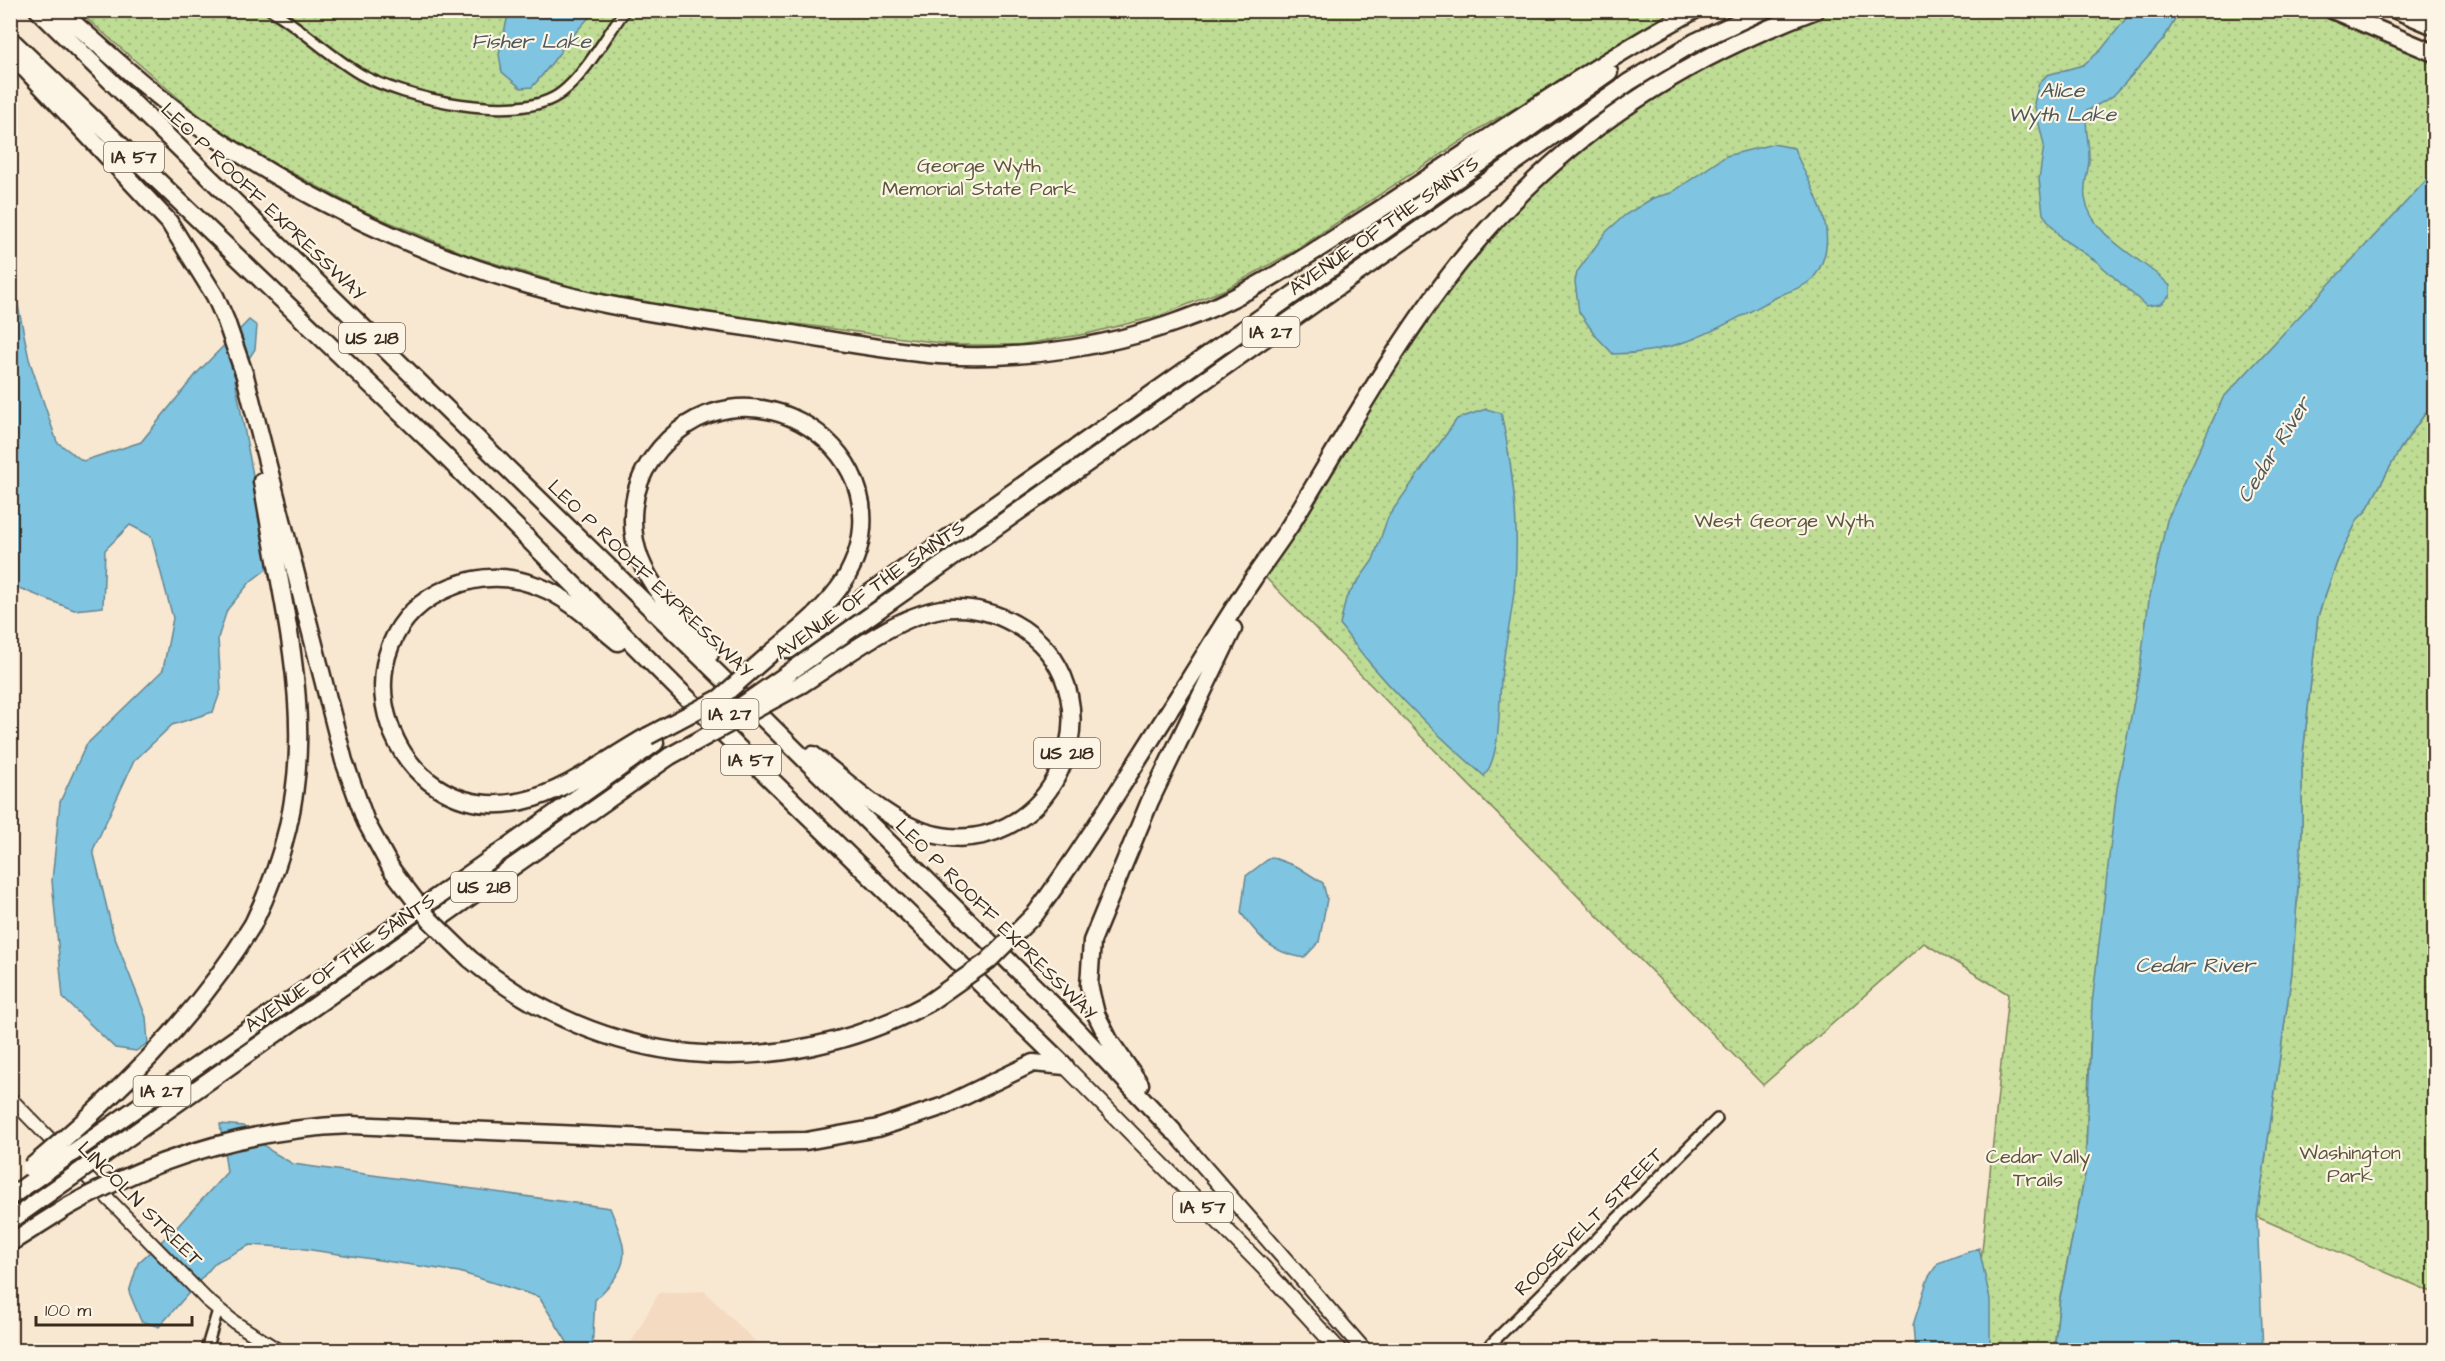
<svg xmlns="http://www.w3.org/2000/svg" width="2445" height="1361" font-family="'Architects Daughter',sans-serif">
	<defs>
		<pattern id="park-dots" width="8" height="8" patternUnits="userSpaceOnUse" patternTransform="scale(1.5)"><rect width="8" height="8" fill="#bedc94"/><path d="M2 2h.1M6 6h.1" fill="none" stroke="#a4bd7f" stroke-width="1.8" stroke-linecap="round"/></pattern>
	</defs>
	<rect width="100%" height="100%" fill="#f9e8d1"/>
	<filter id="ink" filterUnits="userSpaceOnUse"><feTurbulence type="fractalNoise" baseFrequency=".0167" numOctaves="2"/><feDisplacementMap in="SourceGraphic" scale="12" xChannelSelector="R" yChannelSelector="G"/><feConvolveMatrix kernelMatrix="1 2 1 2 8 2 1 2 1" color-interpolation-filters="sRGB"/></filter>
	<g filter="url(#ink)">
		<path fill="#f3dac0" d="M704 1291 764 1350H627L659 1293Z"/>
		<path fill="url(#park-dots)" stroke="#7c8359" stroke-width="1.5" d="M1821 10 2330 11 2434 53V212L2090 1043 2085 1175 2060 1297 2054 1350H1972L2008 994 1924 943 1763 1085 1263 575 1384 375 1490 227 1582 139 1682 71Z
			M78 11H1680L1481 128 1294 251 1226 289 1159 316 1086 334 1018 345H955L684 309 582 290 468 255 365 212 266 159 199 116Z
			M2434 401V1293L2257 1217 2292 972 2302 831V764L2318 616 2337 562 2358 518 2366 511 2400 449Z"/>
		<path fill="#7fc4e0" stroke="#648692" stroke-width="1.5" d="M509 11V10L596 11C570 34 556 61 532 87L521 88 502 72 499 54Z
			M2132 11H2180L2163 40 2125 83 2113 96 2087 111C2084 129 2090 144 2089 161 2088 173 2083 186 2085 198 2092 239 2145 259 2170 286V295L2161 304 2146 306 2096 261 2061 238 2043 214 2039 179 2044 145 2034 103 2039 83 2047 75 2083 65 2101 50Z
			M1773 144 1794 148C1807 183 1837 220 1823 260 1813 289 1797 286 1775 298 1720 328 1678 354 1613 354L1596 336 1579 312 1575 282 1577 272 1606 232 1625 215 1653 198 1671 193 1726 156Z
			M2434 172V401L2400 449 2366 511 2358 519 2337 562 2318 616 2302 764V831L2292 972 2257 1217 2263 1350H2054L2060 1298 2085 1175 2092 1004 2117 788 2138 681 2149 600 2167 520 2223 398Z
			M10 266 29 359 57 442 83 461 141 442 198 372 249 320 257 326 255 349 235 380 266 544 267 569 251 581 227 610 218 638 221 690 213 712 172 725 134 761 93 850 113 933 146 1017 148 1043 136 1051 115 1048 63 998 52 881 60 802 86 745 163 670 173 618 151 536 130 525 105 550 103 607 74 610 11 585Z
			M1486 409 1501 413C1514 472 1520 532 1514 592 1511 621 1504 649 1501 679 1499 705 1501 756 1484 776 1432 730 1380 681 1340 625L1346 598 1373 560 1388 517 1457 419Z
			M1271 857 1298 867 1323 883 1327 899 1319 942 1304 958C1270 952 1261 939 1241 913L1246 876Z
			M220 1124 243 1126 271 1151 293 1164 610 1208C629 1254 632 1264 595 1300L592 1350H572L539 1297 459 1272 298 1248 250 1245 216 1262 159 1327 141 1321 129 1292 138 1263 178 1226 227 1172Z
			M1979 1248 1990 1299V1350H1915L1913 1325 1928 1278 1938 1263Z"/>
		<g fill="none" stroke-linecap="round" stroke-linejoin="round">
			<defs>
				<path id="street" d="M271 10C303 29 328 55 360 74 402 98 520 125 561 93 585 75 607 35 625 10
					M206 1350 218 1310
					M1485 1350 1717 1119"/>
				<path id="secondary" d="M10 1098 206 1299 234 1322 278 1350"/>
				<path id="primary" d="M1065 1066 1263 1267 1339 1350
					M1173 1131 1364 1350"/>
				<path id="highway" d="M38 10 758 713 1062 1014 1173 1131
					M59 10C105 50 149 92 199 127 320 210 453 271 596 302 659 316 722 323 785 333 836 341 887 351 939 355 1025 361 1117 346 1198 314 1262 288 1320 247 1379 210 1484 142 1585 70 1695 10
					M2332 10 2434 53
					M2396 10 2434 26
					M10 39 440 451 680 691 1065 1066
					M15 58 169 222 215 296 226 321 245 376 344 761 366 822 392 870
					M618 642C594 623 569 598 540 587 511 575 480 575 451 587 325 638 389 831 523 801 565 792 610 757 648 736
					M789 650 1609 72
					M710 654C686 624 654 595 640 559 628 527 631 487 652 459 739 337 920 455 844 581 825 610 796 632 770 654
					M790 672 1629 82 1695 42 1764 10
					M802 684C842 659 894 617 941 609 970 605 999 613 1023 629 1128 701 1047 870 925 832 884 819 847 781 813 755
					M1036 913C1090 840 1137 760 1187 683 1209 648 1230 613 1253 579 1265 561 1279 543 1291 524 1347 432 1400 335 1468 252 1561 138 1679 60 1816 10
					M253 924C332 760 289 649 262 481
					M470 959C603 1069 775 1085 927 1004
					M285 1004 655 743
					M298 1018 670 756
					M1140 1084 1109 1040 1096 1014 1089 985 1092 941 1150 801 1233 629
					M351 1125 743 1142 806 1141 878 1128 944 1106 1033 1063 1065 1066
					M10 1197 38 1177
					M10 1221 52 1191
					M10 1243 67 1207"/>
			</defs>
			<use href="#street" stroke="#3b2a1e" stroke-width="14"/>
			<use href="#secondary" stroke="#3b2a1e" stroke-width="16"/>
			<use href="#primary" stroke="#3b2a1e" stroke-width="18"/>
			<use href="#highway" stroke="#3b2a1e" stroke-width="21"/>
			<use href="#street" stroke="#fcf5e5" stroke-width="9"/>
			<use href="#secondary" stroke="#fcf5e5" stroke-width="12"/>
			<use href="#primary" stroke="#fcf5e5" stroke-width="14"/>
			<use href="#highway" stroke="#fcf5e5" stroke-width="16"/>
			<defs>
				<path id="highway-bridge" d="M734 711 790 672
					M648 736 720 698 770 654
					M670 756 802 684
					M392 870 430 920 470 959
					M927 1004 988 961 1036 913
					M30 1168C116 1096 194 1020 253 924
					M38 1177 285 1004
					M52 1191 298 1018
					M67 1207C155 1157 250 1129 351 1125"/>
			</defs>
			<use href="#highway-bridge" stroke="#3b2a1e" stroke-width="21" stroke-linecap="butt"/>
			<use href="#highway-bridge" stroke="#fcf5e5" stroke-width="16"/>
		</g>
	</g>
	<g text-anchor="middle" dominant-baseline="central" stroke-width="4.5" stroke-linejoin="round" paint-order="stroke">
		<g fill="#fcf5e5" stroke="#75675a" stroke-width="1.5">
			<rect x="104" y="142" width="60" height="30" rx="4.5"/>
			<rect x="1242.5" y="317" width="57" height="30" rx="4.5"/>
			<rect x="339" y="323" width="66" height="30" rx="4.5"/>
			<rect x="701.5" y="699" width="57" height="30" rx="4.5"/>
			<rect x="1034" y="738" width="66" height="30" rx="4.5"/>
			<rect x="721" y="745" width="60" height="30" rx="4.5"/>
			<rect x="451" y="872" width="66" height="30" rx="4.5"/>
			<rect x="133.5" y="1076" width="57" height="30" rx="4.5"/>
			<rect x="1173" y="1192" width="60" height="30" rx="4.5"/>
		</g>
		<g font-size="18" font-weight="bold" fill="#3b2a1e">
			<text x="134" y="157">IA 57</text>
			<text x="1271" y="332">IA 27</text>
			<text x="372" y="338">US 218</text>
			<text x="730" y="714">IA 27</text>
			<text x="1067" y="753">US 218</text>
			<text x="751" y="760">IA 57</text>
			<text x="484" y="887">US 218</text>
			<text x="162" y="1091">IA 27</text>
			<text x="1203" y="1207">IA 57</text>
		</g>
		<g font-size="20" fill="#5c563c" stroke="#fcf5e5">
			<text x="979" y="166">George Wyth<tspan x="979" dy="23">Memorial State Park</tspan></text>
			<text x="1784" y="521">West George Wyth</text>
			<text x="2350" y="1153">Washington<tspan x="2350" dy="23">Park</tspan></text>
			<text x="2038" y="1157">Cedar Vally<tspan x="2038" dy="23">Trails</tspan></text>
		</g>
		<g font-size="20" fill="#3b2a1e" stroke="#fcf5e5">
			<text transform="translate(263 202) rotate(44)">LEO P ROOFF EXPRESSWAY</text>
			<text transform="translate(1384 226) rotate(-35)">AVENUE OF THE SAINTS</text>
			<text transform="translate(650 579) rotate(44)">LEO P ROOFF EXPRESSWAY</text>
			<text transform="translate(870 590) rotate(-35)">AVENUE OF THE SAINTS</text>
			<text transform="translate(996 920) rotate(45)">LEO P ROOFF EXPRESSWAY</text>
			<text transform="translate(340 963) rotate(-35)">AVENUE OF THE SAINTS</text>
			<text transform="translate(140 1204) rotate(45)">LINCOLN STREET</text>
			<text transform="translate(1589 1222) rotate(-45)">ROOSEVELT STREET</text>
		</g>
		<g font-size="21" font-style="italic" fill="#4f5858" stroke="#fcf5e5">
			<text x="531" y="41">Fisher Lake</text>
			<text x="2062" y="90">Alice<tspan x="2062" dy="24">Wyth Lake</tspan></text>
			<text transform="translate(2274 450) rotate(-58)">Cedar River</text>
			<text x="2195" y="965">Cedar River</text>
		</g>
	</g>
	<rect width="2445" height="1361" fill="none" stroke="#fcf5e5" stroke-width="36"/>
	<rect x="18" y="18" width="2409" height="1325" fill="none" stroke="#3b2a1e" stroke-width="2" filter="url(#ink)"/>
	<path d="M36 1316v9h156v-9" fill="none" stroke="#3b2a1e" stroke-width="3"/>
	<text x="45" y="1316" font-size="18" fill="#3b2a1e" stroke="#fcf5e5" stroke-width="4.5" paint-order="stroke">100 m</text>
</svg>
